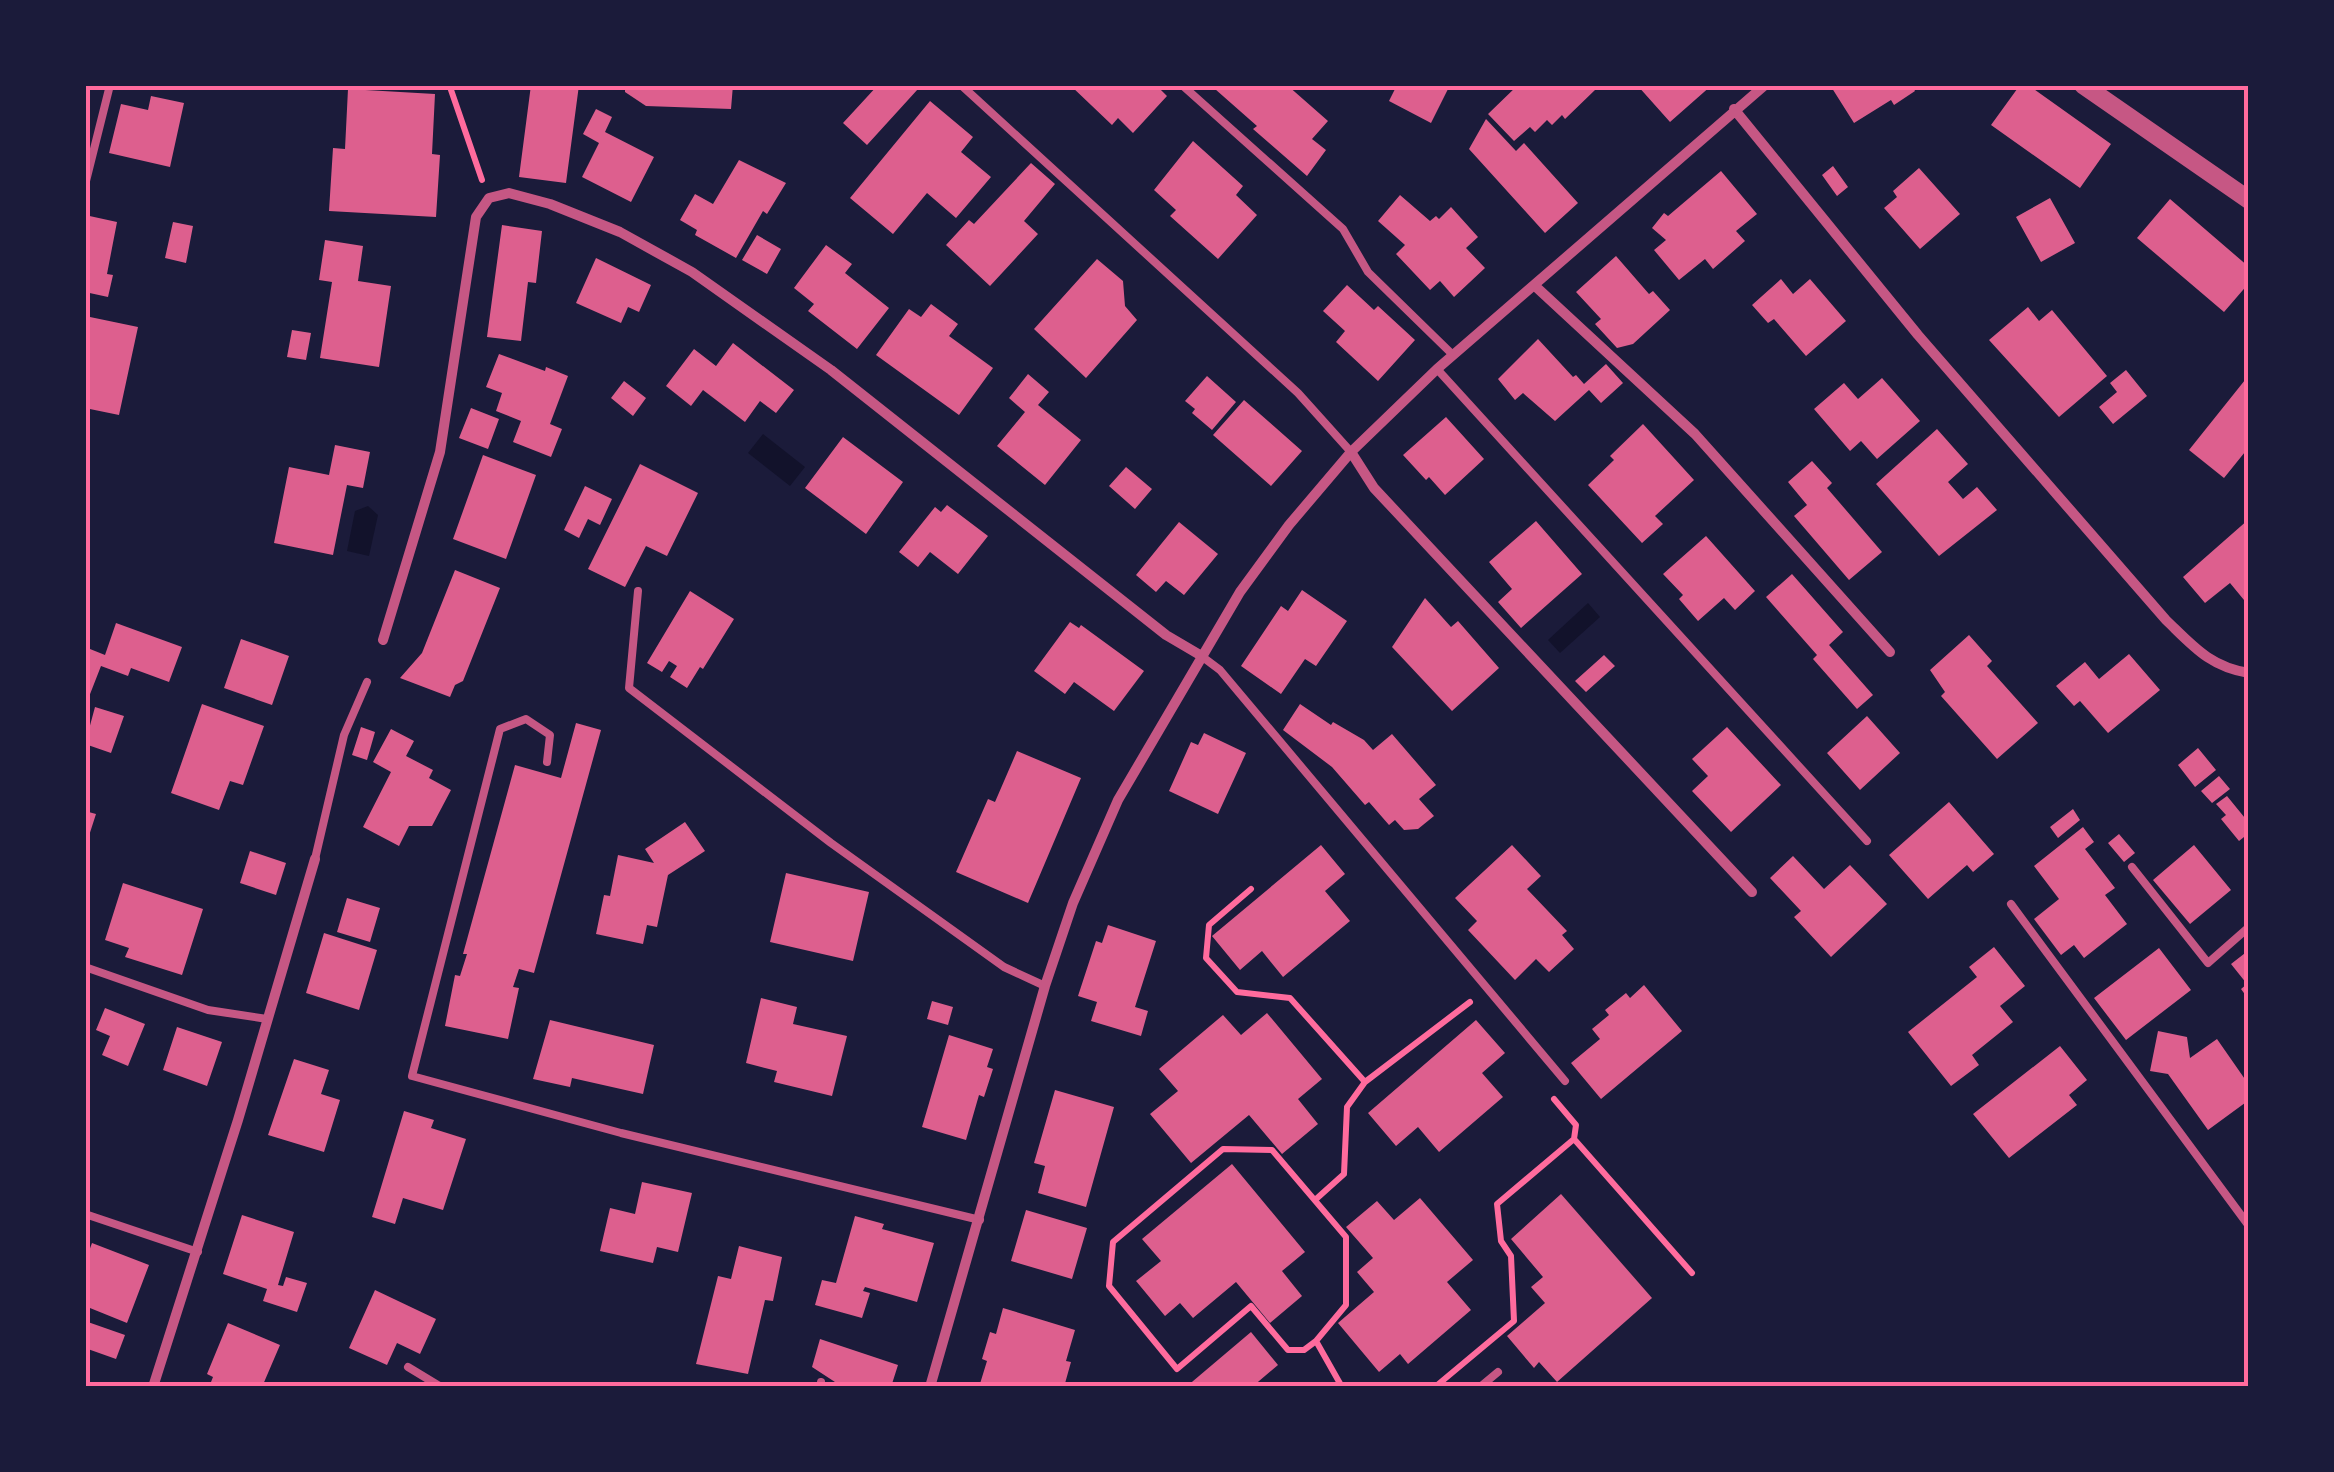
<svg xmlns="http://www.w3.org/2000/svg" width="2334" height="1472" font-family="Poppins,sans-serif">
	<rect width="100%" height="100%" fill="#1b1b3a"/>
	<path fill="#12122b" d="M763 434 805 467 790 486 748 453Z
		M368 506 378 515 369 556 347 551 355 511Z
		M1588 603 1600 617 1560 653 1548 640Z"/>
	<path fill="#dd5f8e" d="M531 85H579L566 183 519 177Z
		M625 85H733L731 109 646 106 625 92Z
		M878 85H913L918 89 867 145 843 123Z
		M1070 85H1156L1167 96 1133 133 1118 118 1112 125Z
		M1219 85H1287L1328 121 1312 139 1326 150 1307 176 1253 129 1257 126 1215 89Z
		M1397 85H1450L1431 123 1389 101Z
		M1518 85H1591L1595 90 1565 119 1562 115 1552 125 1547 120 1535 132 1530 127 1514 141 1488 114Z
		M1637 85H1712L1670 122Z
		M1830 85H1912L1915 91 1894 105 1891 100 1854 123Z
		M2020 85H2028L2111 144 2080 188 1991 125Z
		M348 89 435 94 432 154 440 155 436 217 329 211 333 148 345 149Z
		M151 96 184 103 170 167 109 153 121 104 148 110Z
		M930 101 973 137 961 152 991 177 956 218 927 193 893 234 850 198Z
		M596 109 612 117 605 132 654 157 631 202 582 177 599 143 583 134Z
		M1486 119 1516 151 1524 143 1578 203 1545 233 1469 149Z
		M1193 141 1243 186 1236 195 1257 215 1218 259 1170 216 1176 210 1154 190Z
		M739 160 786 183 767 214 763 211 736 258 695 235 697 230 680 220 695 194 713 204Z
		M1031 163 1055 184 1024 221 1038 234 990 286 946 245 969 220 974 224Z
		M1833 166 1848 187 1837 196 1822 175Z
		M1919 168 1960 214 1920 249 1884 208 1897 197 1893 191Z
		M1721 171 1757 214 1736 231 1745 241 1713 269 1705 259 1679 280 1654 250 1666 240 1652 228 1664 213 1668 216Z
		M1400 195 1430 221 1436 216 1439 219 1451 207 1478 237 1466 248 1485 268 1454 297 1440 281 1430 290 1396 254 1405 245 1378 221Z
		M2050 198 2075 243 2041 262 2016 217Z
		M2170 199 2249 267V283L2224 312 2137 238Z
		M85 215 117 222 107 274 113 275 108 297 85 292Z
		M173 222 193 226 186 263 165 258Z
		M502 225 542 231 536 283 528 282 521 341 487 337Z
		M757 235 781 249 767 274 742 260Z
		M325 240 363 246 358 281 391 286 379 367 320 358 332 282 319 280Z
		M826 245 852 264 845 273 889 308 857 349 808 311 814 304 794 288Z
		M1616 256 1649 294 1653 291 1670 310 1633 344 1617 348 1595 324 1601 319 1576 292Z
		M596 258 651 285 639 312 628 307 621 323 576 303Z
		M1097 259 1123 281 1125 306 1137 320 1086 378 1034 329Z
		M1781 279 1793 294 1810 279 1846 321 1806 356 1774 319 1768 323 1752 305Z
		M1347 285 1374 310 1378 306 1415 340 1378 381 1336 342 1345 331 1323 311Z
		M931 304 958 324 949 336 993 368 959 415 876 355 909 309 921 317Z
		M2028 307 2039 321 2052 310 2107 376 2059 417 1989 340Z
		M90 317 138 327 119 415 85 408V338Z
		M292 330 311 333 306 360 287 357Z
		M1538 339 1573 377 1576 375 1584 384 1606 364 1623 383 1601 403 1589 390 1555 421 1523 393 1515 400 1498 379Z
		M733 343 794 390 776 413 760 401 745 422 703 390 691 406 666 386 694 349 716 366Z
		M499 354 545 371 546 367 568 376 550 424 562 429 551 457 513 442 521 421 496 411 502 393 486 387Z
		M2126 370 2147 396 2113 424 2099 407 2117 392 2110 383Z
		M1028 374 1049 392 1038 405 1081 440 1045 485 997 446 1025 412 1009 398Z
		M2249 375V447L2224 478 2189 450Z
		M1207 376 1236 402 1212 430 1192 413 1195 409 1185 401Z
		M1882 378 1920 421 1877 459 1861 441 1850 451 1814 409 1844 383 1858 399Z
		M624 381 646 398 633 416 611 398Z
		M1244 400 1302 451 1271 486 1213 435Z
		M471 408 499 419 488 449 459 438Z
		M1446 417 1484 459 1445 495 1429 477 1426 480 1403 455Z
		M1643 424 1694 480 1655 516 1663 524 1642 543 1588 485 1614 460 1610 456Z
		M1937 429 1968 464 1948 482 1963 499 1977 487 1997 510 1939 556 1876 484Z
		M843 437 903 482 866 534 805 488Z
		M335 445 370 452 363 488 347 485 333 555 274 543 289 467 329 475Z
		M483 455 536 475 506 559 453 539Z
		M1812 461 1832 483 1827 488 1882 552 1849 580 1794 516 1807 505 1788 482Z
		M640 464 698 493 667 556 646 546 625 587 588 569Z
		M1126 467 1152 489 1135 509 1109 486Z
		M585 486 612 499 600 525 588 519 579 538 564 530Z
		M947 505 988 536 958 574 930 552 918 567 899 552 935 507 941 512Z
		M2249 519V596L2244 600 2230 583 2205 603 2183 577Z
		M1536 521 1582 574 1521 628 1498 602 1512 589 1489 562Z
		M1179 522 1218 554 1184 595 1166 581 1156 592 1136 575Z
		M1706 536 1755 591 1735 610 1724 598 1698 621 1679 599 1683 595 1663 574Z
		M455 570 500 588 463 681 455 685 450 697 400 678 422 653Z
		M1792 574 1843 632 1829 645 1873 695 1857 709 1813 659 1817 655 1766 597Z
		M1302 590 1347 621 1316 666 1305 659 1281 694 1241 666 1281 606 1288 611Z
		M690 591 734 619 703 669 700 667 687 688 670 677 677 666 669 661 662 672 647 663Z
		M1425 598 1451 627 1458 621 1499 668 1452 711 1392 647Z
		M1070 622 1079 628 1081 625 1144 671 1114 711 1074 682 1065 694 1034 671Z
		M116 623 182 647 169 682 131 668 128 676 101 666 85 707V647L105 655Z
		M1969 635 1992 661 1987 666 2038 723 1997 759 1941 696 1945 692 1930 670Z
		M241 639 289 656 272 705 224 688Z
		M2129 654 2160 690 2108 733 2080 701 2074 706 2056 686 2085 662 2099 679Z
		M1604 655 1615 666 1586 692 1575 681Z
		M202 704 264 726 243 785 230 781 219 810 171 793Z
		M1300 704 1331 725 1333 722 1364 740 1373 750 1392 734 1436 785 1419 799 1434 816 1418 829 1404 830 1395 820 1389 825 1369 802 1365 805 1332 767 1283 730Z
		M95 707 124 716 111 753 85 744Z
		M1867 716 1900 753 1860 790 1827 753Z
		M576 723 601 730 534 973 519 969 513 987 519 988 508 1039 445 1026 455 975 460 976 467 954H463L515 765 561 778Z
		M361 727 375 732 367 760 352 755Z
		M1727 727 1781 785 1731 832 1692 791 1708 776 1692 759Z
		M391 729 414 741 406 756 433 770 429 778 451 790 432 826H409L399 846 363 827 391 772 373 762Z
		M1204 733 1246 753 1218 814 1169 791 1191 742 1198 745Z
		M2198 748 2216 770 2195 787 2178 765Z
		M1017 751 1081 778 1028 903 956 872 988 799 995 802Z
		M2219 776 2230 789 2212 803 2201 791Z
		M2227 796 2249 823V833L2239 841 2221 819 2226 815 2216 804Z
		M1949 802 1994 854 1973 872 1967 865 1928 899 1889 855Z
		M2073 809 2080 820 2058 838 2050 827Z
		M85 811 96 814 86 845H85Z
		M685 822 705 851 668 875 657 927 647 925 643 944 596 934 604 895 610 896 618 855 654 863 645 849Z
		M2083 827 2094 842 2085 849 2115 888 2105 895 2127 924 2084 958 2074 945 2061 955 2034 919 2059 899 2034 866Z
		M2119 834 2135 853 2124 862 2108 843Z
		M1321 845 1345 874 1325 891 1350 921 1283 977 1262 951 1240 970 1212 936Z
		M1512 845 1541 876 1527 889 1567 931 1562 935 1574 949 1549 972 1536 959 1515 980 1468 930 1477 921 1455 898Z
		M2194 845 2231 890 2190 924 2153 880Z
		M250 851 286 863 276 895 240 883Z
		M1793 856 1824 889 1850 865 1887 904 1831 957 1794 917 1801 911 1770 878Z
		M786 873 869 892 853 961 770 942Z
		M123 883 203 909 182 975 125 957 129 948 105 940Z
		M347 898 380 908 370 942 337 932Z
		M1108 925 1156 941 1135 1007 1148 1011 1141 1036 1091 1021 1097 1002 1078 996 1096 941 1102 943Z
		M324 933 377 950 359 1010 306 993Z
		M1994 947 2025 986 2000 1006 2013 1022 1972 1055 1979 1065 1951 1086 1908 1032 1977 977 1969 967Z
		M2159 948 2191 990 2126 1040 2094 998Z
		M2249 950V1000L2241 989 2247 984 2231 964Z
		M1644 985 1682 1031 1601 1099 1571 1063 1600 1039 1592 1029 1609 1015 1605 1010 1626 993 1630 998Z
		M761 998 797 1007 793 1024 847 1036 832 1096 774 1082 777 1071 746 1063Z
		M932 1001 953 1007 948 1025 927 1019Z
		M105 1008 145 1024 128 1066 102 1055 110 1036 96 1030Z
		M1267 1013 1322 1079 1298 1099 1318 1124 1282 1154 1249 1115 1191 1163 1150 1114 1178 1091 1159 1069 1223 1015 1241 1035Z
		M550 1020 654 1045 643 1094 572 1078 570 1087 533 1079Z
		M1476 1020 1505 1053 1482 1073 1503 1097 1439 1152 1418 1127 1396 1146 1368 1113Z
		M177 1027 222 1042 207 1086 163 1070Z
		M2158 1031 2187 1037 2190 1058 2217 1039 2249 1085V1100L2208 1130 2168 1074 2150 1071Z
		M949 1035 993 1049 987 1067 993 1069 984 1097 979 1095 966 1140 922 1127Z
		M2060 1046 2087 1080 2069 1095 2077 1105 2009 1158 1973 1114Z
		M294 1059 329 1070 321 1094 340 1100 324 1152 268 1135Z
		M1055 1090 1114 1107 1086 1207 1038 1193 1045 1166 1034 1163Z
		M404 1111 434 1120 431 1128 466 1139 443 1210 403 1198 395 1224 372 1217Z
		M1232 1164 1305 1252 1282 1271 1302 1296 1270 1323 1236 1282 1193 1318 1180 1303 1165 1316 1136 1281 1161 1261 1142 1239Z
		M642 1182 692 1193 678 1252 657 1247 653 1263 600 1251 610 1208 635 1214Z
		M1561 1194 1652 1298 1557 1382 1539 1362 1534 1368 1507 1336 1545 1303 1531 1287 1543 1277 1511 1239Z
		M1420 1198 1473 1260 1447 1282 1471 1310 1408 1364 1400 1354 1379 1372 1338 1323 1374 1292 1357 1272 1373 1258 1346 1227 1377 1201 1394 1220Z
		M1026 1210 1087 1228 1072 1279 1011 1261Z
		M242 1215 294 1232 278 1285 283 1286 286 1277 307 1283 297 1312 263 1301 267 1289 223 1274Z
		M855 1216 884 1224 882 1229 934 1243 917 1302 865 1287 863 1291 870 1293 862 1318 815 1305 822 1280 836 1283Z
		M92 1243 149 1265 127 1323 85 1306V1262Z
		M739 1246 782 1257 773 1301 765 1300 748 1374 696 1364 718 1276 731 1279Z
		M375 1290 436 1319 420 1354 397 1343 387 1365 349 1348Z
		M1003 1308 1075 1330 1066 1361 1071 1362 1064 1387H979L987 1361 982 1359 990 1332 996 1334Z
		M85 1321 125 1335 116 1359 85 1348Z
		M228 1323 280 1345 262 1387H209L213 1377 207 1374Z
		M1251 1332 1278 1365 1252 1387H1186Z
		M820 1339 898 1365 891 1387H834L835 1382 812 1367Z"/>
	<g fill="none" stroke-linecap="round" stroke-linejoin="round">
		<path stroke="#ff6b9d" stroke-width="6" d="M435 85 450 87 482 180
			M1251 889 1209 925 1206 958 1237 992 1290 998 1365 1082
			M1554 1099 1576 1125 1574 1139
			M1315 1200 1344 1174 1347 1107 1365 1082 1470 1002
			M1316 1341 1346 1305V1237L1272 1150 1223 1149 1113 1242 1109 1286 1177 1369 1251 1306 1288 1350H1304L1316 1341 1342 1387
			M1435 1387 1514 1321 1511 1256 1501 1241 1497 1204 1574 1139 1692 1273"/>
		<path stroke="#c65784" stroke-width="8" d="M961 85 1298 393 1351 452
			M1182 85 1343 229 1368 272 1453 355
			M85 185 110 85
			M1437 369 1867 841
			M638 591 629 688 831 843 1004 967 1045 986
			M1200 655 1220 670 1565 1081
			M547 762 550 735 526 719 500 729 412 1076 621 1133 980 1220
			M315 859 344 735 367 682
			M2132 867 2208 963 2249 927
			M2011 904 2249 1226
			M85 967 208 1010 267 1019
			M85 1214 198 1252
			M408 1367 441 1387
			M820 1387 821 1382
			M1480 1387 1498 1372"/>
		<path stroke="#c65784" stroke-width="10" d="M1734 109 1918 335 2166 620C2193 646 2210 667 2249 673
			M1534 285 1695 434 1890 652
			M1351 452 1374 488 1752 892
			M383 640 440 452 476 217 489 198 509 193 550 204 620 232 692 272 831 370 1166 635 1200 655
			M153 1387 238 1120 315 859
			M930 1387 1045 986 1073 903 1118 800 1240 592 1289 525 1351 452 1437 369 1765 85"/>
		<path stroke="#c65784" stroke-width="18" d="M2083 85 2249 200"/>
	</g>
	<rect width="2334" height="1472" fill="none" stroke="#1b1b3a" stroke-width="175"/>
	<rect x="88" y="88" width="2158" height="1296" fill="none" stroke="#ff6b9d" stroke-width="4"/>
</svg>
